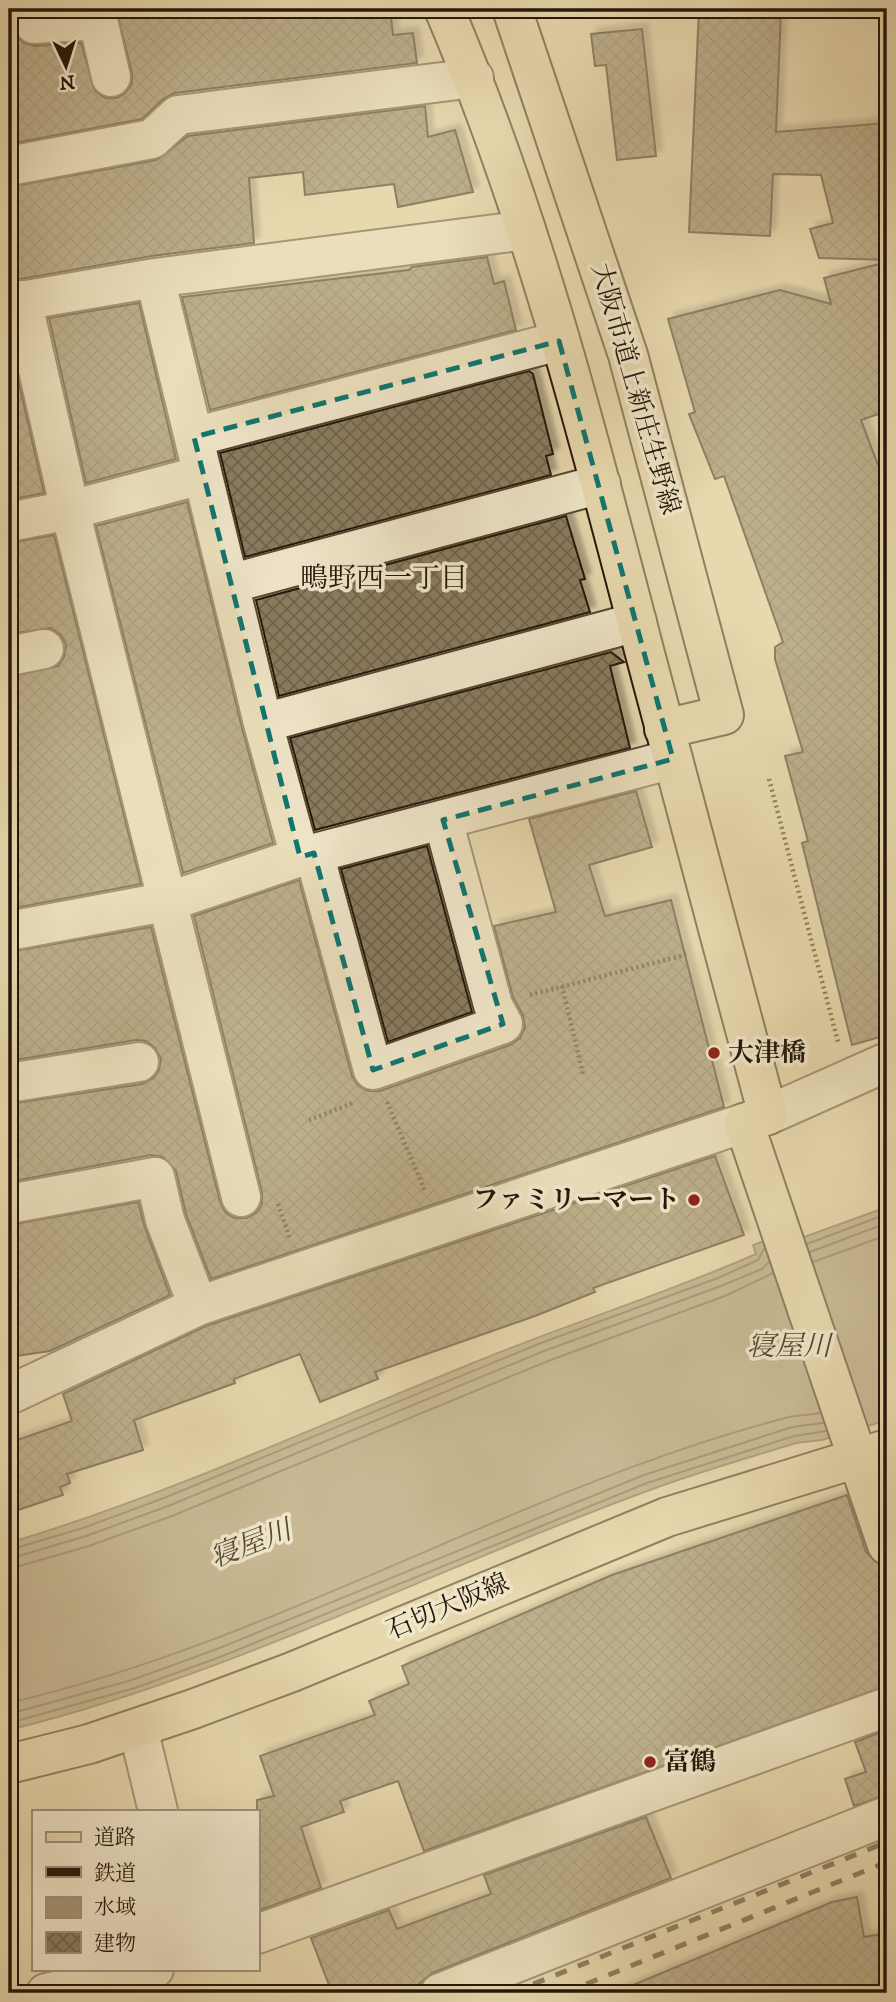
<svg xmlns="http://www.w3.org/2000/svg" width="896" height="2002" font-family="'IM FELL DW Pica','Noto Serif JP',serif">
	<defs>
		<pattern id="building-cross-hatch" width="8" height="8" patternUnits="userSpaceOnUse" patternTransform="scale(1.75)"><rect width="8" height="8" fill="#897b5e"/><path d="M0 0l8 8M0 8l8-8" fill="none" stroke="#70644c"/></pattern>
		<filter id="shadow"><feDropShadow dx="6" dy="-6" stdDeviation="2" flood-color="#0004"/></filter>
	</defs>
	<rect width="100%" height="100%" fill="#e8d8ae"/>
	<filter id="stains"><feTurbulence type="fractalNoise" baseFrequency=".00286" numOctaves="4"/><feColorMatrix values="0 0 0 0 .2 0 0 0 0 .09 0 0 0 0 .02 0 0 0 .5 -.17"/></filter>
	<radialGradient id="worn" r=".72"><stop offset=".6" stop-color="#630" stop-opacity="0"/><stop offset="1" stop-color="#630" stop-opacity=".3"/></radialGradient>
	<path fill="#a59676" stroke="#71634a" stroke-width="2" d="M887 1207V1420L822 1440 796 1443C748 1458 698 1472 650 1490 435 1568 232 1675 9 1730V1543C168 1495 319 1425 473 1363 567 1324 663 1295 756 1254L753 1245 799 1229 804 1237Z"/>
	<g fill="none" stroke-linecap="round" stroke-linejoin="round">
		<path stroke="#64563f" stroke-width="2" d="M807 1244 887 1214
			M810 1252 887 1223
			M813 1262 887 1235
			M9 1550 83 1528 164 1498 541 1343 718 1278 758 1260 764 1249
			M9 1559 86 1536 168 1506 544 1351 721 1286 762 1269 769 1262
			M9 1569 89 1546 172 1516 548 1361 725 1296 773 1273
			M9 1703C280 1640 520 1487 789 1417 799 1415 810 1415 820 1413
			M9 1714 132 1680 217 1649 644 1475 792 1427 823 1423
			M9 1723 135 1688 220 1657 647 1483 794 1436 826 1431"/>
	</g>
	<path fill="url(#building-cross-hatch)" stroke="#221708" stroke-width="2" filter="url(#shadow)" d="M116 9H156L157 14 229 9H390L393 35 413 33 417 63 175 93 163 99 142 119 9 144V38H18L24 43 35 46 81 43 95 91 105 98H117L125 93 132 84V73Z
		M699 9 781 12 776 132 887 123V260L819 258 810 229 833 223 821 175 773 174 770 236 689 232Z
		M642 29 656 156 617 160 606 65 595 66 591 34Z
		M425 106 428 137 455 130 473 192 398 207 394 184 305 195 303 172 249 178 254 243 152 256 9 281V187L156 160 188 136Z
		M487 257 494 284 504 281 516 330 210 410 182 297 409 270 412 267Z
		M887 262V411L861 420 887 489V1035L852 1045 802 843 808 841 785 756 803 752 775 659V647L783 642 724 476 715 479 689 414 695 412 668 319 780 290 831 304 824 278Z
		M139 303 176 459 86 483 49 318Z
		M9 340 44 493 9 500Z
		M529 371 533 374 553 454 546 456 551 475 245 557 220 453Z
		M187 502 242 728 273 843 183 873 96 526Z
		M566 516 585 579 580 580 590 612 279 696 256 600Z
		M54 535 141 884 9 909V677L58 666 64 657 66 645 61 635 50 628 9 634V543Z
		M611 652 624 662 610 666 630 748 315 830 290 738Z
		M636 791 652 847 589 865 605 916 671 900 724 1107 211 1279 186 1214 176 1171 163 1157 151 1155 9 1182V1104L142 1084 153 1078 159 1070 161 1059 155 1048 146 1041 136 1040 9 1061V952L151 927 220 1202 225 1212 234 1218H247L257 1212 262 1204V1192L194 916 299 880 352 1076 358 1085 368 1091H380L510 1045 520 1038 525 1027 523 1015 513 997 494 926 556 912 529 819Z
		M427 846 472 1012 388 1042 341 869Z
		M715 1156 744 1235 593 1288 595 1292 535 1316 375 1372 378 1379 320 1402 300 1354 234 1379 235 1383 134 1420 143 1450 67 1474 70 1483 60 1487 63 1495 9 1513V1443L72 1421 63 1394 206 1326Z
		M138 1202 145 1228 170 1295 50 1351 9 1357V1225Z
		M847 1495 866 1552 880 1565 887 1585V1686L424 1851 398 1781 340 1801 344 1812 301 1827 321 1888 257 1911V1800L274 1796 260 1756 375 1715 369 1701 409 1684 402 1666 612 1575Z
		M887 1730V1795L854 1806 845 1779 866 1772 855 1742Z
		M646 1817 671 1878 432 1973 419 1984V1993H332L311 1938 389 1910 397 1929 491 1894 484 1875Z
		M857 1897 864 1937 887 1933V1993H614L832 1902Z"/>
	<g fill="none" stroke-linecap="round" stroke-linejoin="round">
		<defs>
			<path id="minor" d="M9 17 28 13 34 24 98 20 111 77
				M9 166 152 139 178 115 474 78
				M155 278 263 723 300 857
				M22 300 70 510 241 1197
				M9 303 155 278 526 230
				M194 437 559 341
				M9 522 70 510 202 475
				M229 584 601 484
				M9 656 44 649
				M263 723 637 622
				M314 853 373 1070 503 1024 493 1005 443 820
				M9 931 170 901 300 857 673 759
				M9 1083 139 1062
				M9 1204 155 1177 165 1220 198 1306
				M9 1395 198 1306 768 1115 887 1062
				M138 1728 158 1811
				M257 1934 887 1707
				M46 1993 154 1969
				M440 1993 887 1816"/>
			<path id="major" d="M444 9C532 215 588 434 644 650 684 805 727 960 768 1115
				M512 9 628 355 724 715 664 729
				M744 1123 887 1545
				M9 1764 89 1744 193 1709 292 1672 667 1517 887 1449"/>
		</defs>
		<use href="#minor" stroke="#544732" stroke-width="42"/>
		<use href="#major" stroke="#221708" stroke-width="42"/>
		<path stroke="#221708" stroke-width="4.5" stroke-dasharray="2 3.5" stroke-linecap="butt" d="M769 779 838 1042
			M562 986 583 1074
			M530 995 688 954
			M387 1102 425 1191
			M309 1120 355 1102
			M278 1204 290 1239"/>
		<use href="#minor" stroke="#f0e6ca" stroke-width="38"/>
		<use href="#major" stroke="#e8d8ae" stroke-width="38"/>
		<path stroke="#221708" stroke-width="5" stroke-dasharray="12 12" stroke-linecap="butt" d="M511 1993 887 1842
			M564 1993 887 1862"/>
	</g>
	<path d="M0 0H896V2002H0ZM559 341 673 759 443 820 503 1024 373 1070 314 853 300 857 194 437Z" fill="#e8d8ae" fill-opacity=".55" fill-rule="evenodd"/>
	<path fill="none" stroke="#0f766e" stroke-width="5" stroke-dasharray="14 9" stroke-linejoin="round" d="M559 341 673 759 443 820 503 1024 373 1070 314 853 300 857 194 437Z"/>
	<g fill="#8f2418" stroke="#f0e6ca" stroke-width="2.5">
		<circle cx="714" cy="1053" r="7"/>
		<circle cx="694" cy="1200" r="7"/>
		<circle cx="650" cy="1762" r="7"/>
	</g>
	<g text-anchor="middle" dominant-baseline="central" stroke-width="7" stroke-linejoin="round" paint-order="stroke">
		<g font-size="26" fill="#221708" stroke="#f0e6ca">
			<text transform="translate(635 389) rotate(74)">大阪市道上新庄生野線</text>
			<text transform="translate(448 1607) rotate(-23)">石切大阪線</text>
		</g>
		<g font-size="26" font-weight="bold" fill="#221708" stroke="#f0e6ca" text-anchor="start">
			<text x="728" y="1053">大津橋</text>
			<text x="680" y="1200" text-anchor="end">ファミリーマート</text>
			<text x="664" y="1762">富鶴</text>
		</g>
		<g font-size="28" fill="#221708" stroke="#f0e6ca">
			<text x="384" y="578">鴫野西一丁目</text>
		</g>
		<g font-size="28" font-style="italic" fill="#564a34" stroke="#f0e6ca">
			<text x="789" y="1346">寝屋川</text>
			<text transform="translate(251 1544) rotate(-21)">寝屋川</text>
		</g>
	</g>
	<rect width="896" height="2002" fill="none" stroke="#e8d8ae" stroke-width="35"/>
	<rect x="10" y="10" width="875" height="1981" fill="none" stroke="#221708" stroke-width="3.5"/>
	<rect x="18" y="18" width="861" height="1967" fill="none" stroke="#221708" stroke-width="2"/>
	<rect x="32" y="1810" width="228" height="161" fill="#f0e6ca" stroke="#9e937c" stroke-width="2"/>
	<rect x="46" y="1832" width="35" height="10" fill="#e8d8ae" stroke="#9e937c" stroke-width="2"/>
	<text x="94" y="1844" font-size="21" fill="#221708">道路</text>
	<rect x="46" y="1867" width="35" height="10" fill="#221708" stroke="#9e937c" stroke-width="2"/>
	<text x="94" y="1880" font-size="21" fill="#221708">鉄道</text>
	<rect x="46" y="1897" width="35" height="21" fill="#a59676" stroke="#9e937c" stroke-width="2"/>
	<text x="94" y="1914" font-size="21" fill="#221708">水域</text>
	<rect x="46" y="1932" width="35" height="21" fill="url(#building-cross-hatch)" stroke="#9e937c" stroke-width="2"/>
	<text x="94" y="1950" font-size="21" fill="#221708">建物</text>
	<g transform="translate(66 66) rotate(176)" stroke="#f0e6ca" stroke-width="5" paint-order="stroke">
	<path d="M0-5L12 26L0 18L-12 26Z" fill="#221708"/>
	<text y="-10" font-size="19" font-weight="bold" text-anchor="middle" fill="#221708">N</text>
	</g>
	<rect width="100%" height="100%" filter="url(#stains)"/>
	<rect width="100%" height="100%" fill="url(#worn)"/>
</svg>
